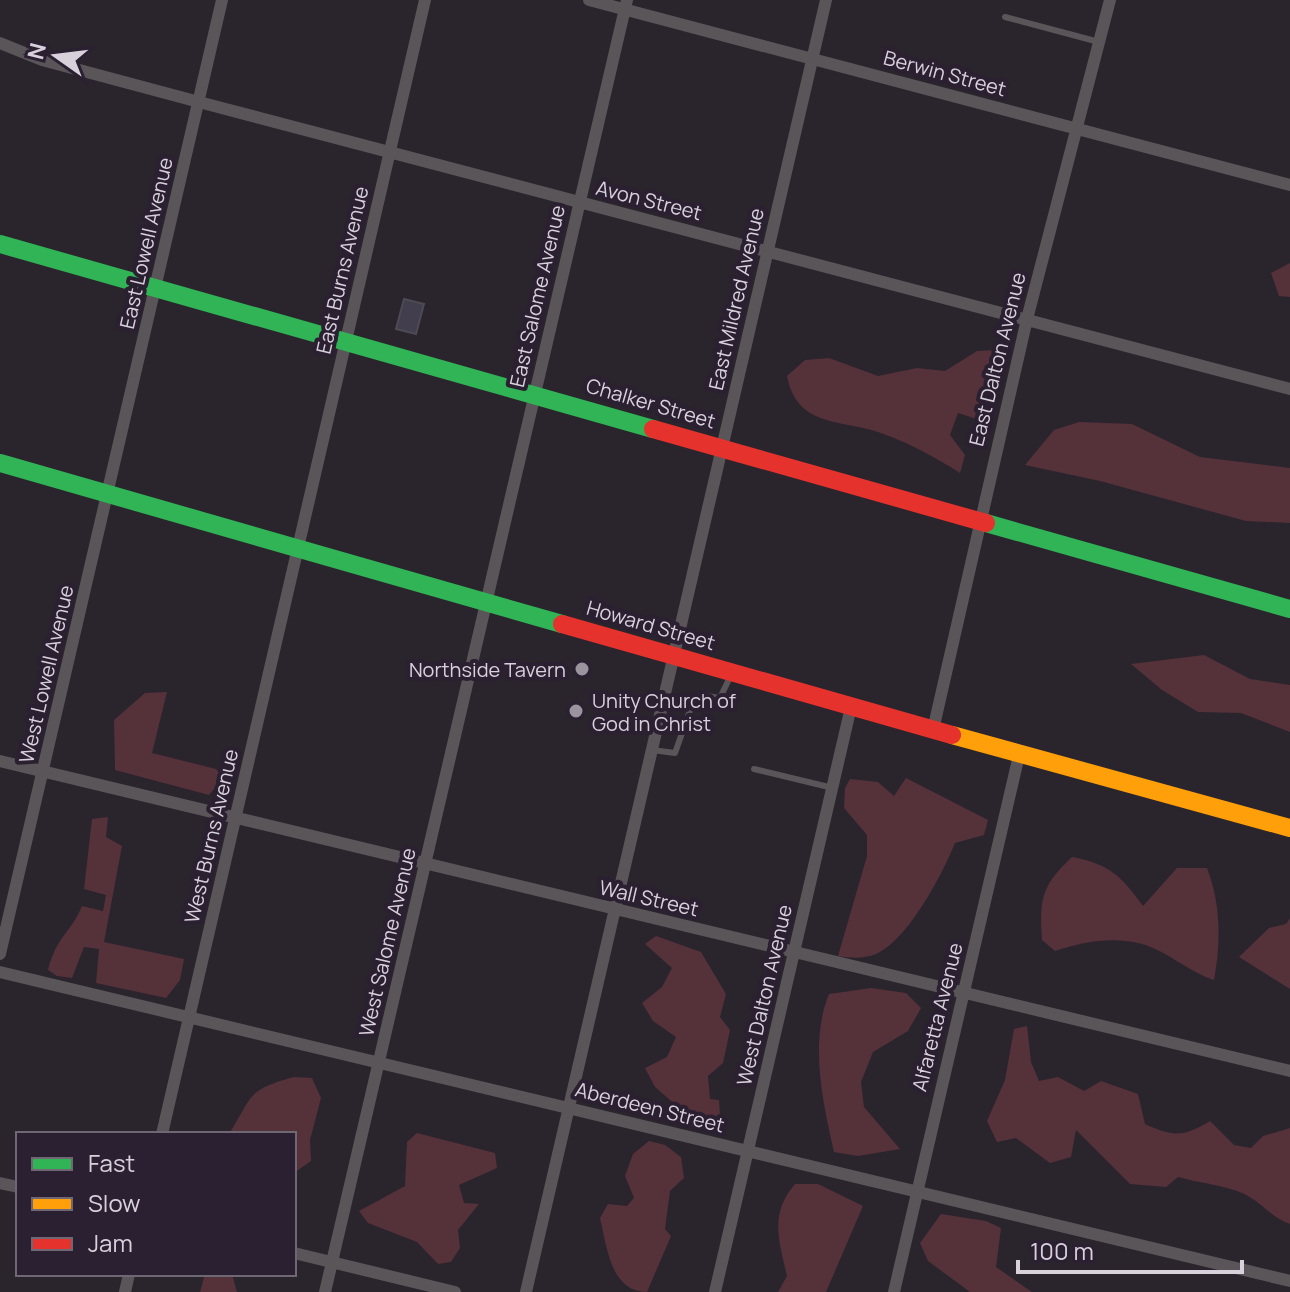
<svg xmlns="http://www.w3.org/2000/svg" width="1290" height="1292" font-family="Manrope,sans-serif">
	<rect width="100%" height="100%" fill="#2a242d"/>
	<path fill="#55313a" d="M1290 263V297L1279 296 1271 273Z
		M996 350 980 420 958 413 950 435 965 455 960 473C935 457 909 443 881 433 841 419 797 428 787 376L805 360 829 358 878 376 917 368 945 371 977 351Z
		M1079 422 1132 424 1200 457 1290 468V523L1246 521 1100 481 1025 465 1054 430Z
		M1204 655 1250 679 1290 685V732L1241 713 1198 712 1162 690 1131 664Z
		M167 692 152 753 216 769 223 778 209 795 115 770 114 720 145 693Z
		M906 778 988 820 984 835 955 843C942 875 908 940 876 954 864 959 850 958 838 956L867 856V835L844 808 845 788 850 779 878 782 894 796Z
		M108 817 106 837 122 846 104 942 184 959 180 980 166 998 96 983 99 949 84 947 72 978 57 976 48 970C57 935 71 933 82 906L103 911 106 895 84 889 92 819Z
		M1072 857C1110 864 1121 876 1143 906L1177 868H1207C1221 904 1221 943 1214 980 1189 972 1167 951 1142 944 1112 936 1083 942 1055 951L1042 940C1039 899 1042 885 1072 857Z
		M1290 918V989L1239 957 1269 928 1286 924Z
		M656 936 701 952 726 994 720 1017 730 1030 723 1063 708 1076 710 1099 719 1100 721 1128 701 1127 655 1087 645 1068 667 1057 676 1037 653 1021 642 1003 662 987 672 968 645 944Z
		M871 988 906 993 921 1008 908 1031 873 1052 861 1082 864 1107 900 1149 858 1156 834 1152C823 1103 809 1043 829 994Z
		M1027 1026 1031 1062 1039 1081 1058 1077 1084 1091 1101 1081 1138 1094 1145 1124C1173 1137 1184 1137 1210 1121L1234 1145 1251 1148 1263 1136 1290 1128V1224C1271 1218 1261 1201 1242 1193 1223 1185 1199 1183 1178 1177L1166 1187 1130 1184 1076 1130 1071 1157 1050 1163 1016 1138 997 1142 987 1121 1005 1080 1014 1029Z
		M294 1077 312 1078 321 1098 310 1140 311 1161 294 1173V1134H229C253 1096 246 1090 294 1077Z
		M417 1133 495 1153 497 1168 459 1185 464 1203 479 1204 458 1230 460 1248 451 1262 438 1264 417 1242 368 1223 359 1211 405 1186 407 1142Z
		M649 1141 665 1145 681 1157 684 1178 670 1191 665 1229 671 1236 647 1292C611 1292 607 1248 600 1218L608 1204 627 1206 634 1198 625 1176 633 1154Z
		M795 1184H818L863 1206 826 1292H778L787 1276C779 1241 769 1214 795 1184Z
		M941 1214 986 1221 1001 1228 996 1267 1032 1292H970L928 1261 920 1243Z
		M205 1274H232L237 1292H200Z"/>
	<path fill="#423e4d" stroke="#4e4a53" stroke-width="2" d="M404 299 424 304 416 334 396 329Z"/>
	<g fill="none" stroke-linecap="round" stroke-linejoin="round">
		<path stroke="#595558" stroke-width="6" d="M1005 17 1099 42
			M652 750 675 753 694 699 701 695 720 698 730 677
			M754 769 833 788"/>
		<path stroke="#595558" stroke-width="12" d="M589 0 1290 185
			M0 43 42 60 199 102 1290 389
			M933 730 1027 319 1110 0
			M0 761 1290 1071
			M0 954 222 0
			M0 972 1290 1281
			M162 1134 425 0
			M0 1183 18 1187
			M294 1253 455 1292
			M125 1292 129 1274
			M325 1292 627 0
			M526 1292 826 0
			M715 1292 851 707
			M894 1292 1020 751"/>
		<path stroke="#30b455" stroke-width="18" d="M0 244 653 429
			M0 463 562 624
			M986 523 1290 609"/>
		<path stroke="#ff9f0a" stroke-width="18" d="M952 735 1290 828"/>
		<path stroke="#e5322d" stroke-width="18" d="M653 429 986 523
			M562 624 952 735"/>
	</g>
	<g fill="#9b949f" stroke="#2b2031" stroke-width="3">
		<circle cx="582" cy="669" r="8"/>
		<circle cx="576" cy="711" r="8"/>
	</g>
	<g text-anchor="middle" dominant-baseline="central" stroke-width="8" stroke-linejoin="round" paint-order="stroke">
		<g font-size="20" fill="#d8d1dc" stroke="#2b2031">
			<text transform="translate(945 73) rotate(15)">Berwin Street</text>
			<text transform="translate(649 200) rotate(14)">Avon Street</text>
			<text transform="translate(146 243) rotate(-77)">East Lowell Avenue</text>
			<text transform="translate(342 270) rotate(-77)">East Burns Avenue</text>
			<text transform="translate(537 296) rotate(-77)">East Salome Avenue</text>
			<text transform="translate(736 299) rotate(-77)">East Mildred Avenue</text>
			<text transform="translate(997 359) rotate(-76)">East Dalton Avenue</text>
			<text transform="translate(651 403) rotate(16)">Chalker Street</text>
			<text transform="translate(651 625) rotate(16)">Howard Street</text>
			<text transform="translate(46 674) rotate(-77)">West Lowell Avenue</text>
			<text transform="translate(211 836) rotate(-77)">West Burns Avenue</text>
			<text transform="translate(649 898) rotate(13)">Wall Street</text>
			<text transform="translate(387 942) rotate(-77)">West Salome Avenue</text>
			<text transform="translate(764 995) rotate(-77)">West Dalton Avenue</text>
			<text transform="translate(937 1017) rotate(-76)">Alfaretta Avenue</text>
			<text transform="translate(650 1107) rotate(14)">Aberdeen Street</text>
		</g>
		<g font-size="20" fill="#d8d1dc" stroke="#2b2031" text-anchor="end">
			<text x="566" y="669">Northside Tavern</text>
			<text x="592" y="700" text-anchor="start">Unity Church of<tspan x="592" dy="23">God in Christ</tspan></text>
		</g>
	</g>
	<rect x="16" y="1132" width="280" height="144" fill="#2b2031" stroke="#706775" stroke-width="2"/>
	<rect x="32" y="1158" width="40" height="12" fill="#30b455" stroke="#706775" stroke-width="2"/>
	<text x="88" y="1172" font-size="24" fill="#d8d1dc">Fast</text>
	<rect x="32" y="1198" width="40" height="12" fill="#ff9f0a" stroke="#706775" stroke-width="2"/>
	<text x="88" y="1212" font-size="24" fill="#d8d1dc">Slow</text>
	<rect x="32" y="1238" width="40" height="12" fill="#e5322d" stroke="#706775" stroke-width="2"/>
	<text x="88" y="1252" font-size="24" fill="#d8d1dc">Jam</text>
	<g transform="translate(56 56) rotate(284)" stroke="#2b2031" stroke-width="6" paint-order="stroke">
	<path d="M0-6L14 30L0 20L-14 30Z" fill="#d8d1dc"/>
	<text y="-12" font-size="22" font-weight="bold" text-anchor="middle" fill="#d8d1dc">N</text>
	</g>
	<path d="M1018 1260v12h224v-12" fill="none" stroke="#d8d1dc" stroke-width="4"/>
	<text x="1030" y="1260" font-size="24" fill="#d8d1dc" stroke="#2b2031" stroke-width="6" paint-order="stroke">100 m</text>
</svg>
